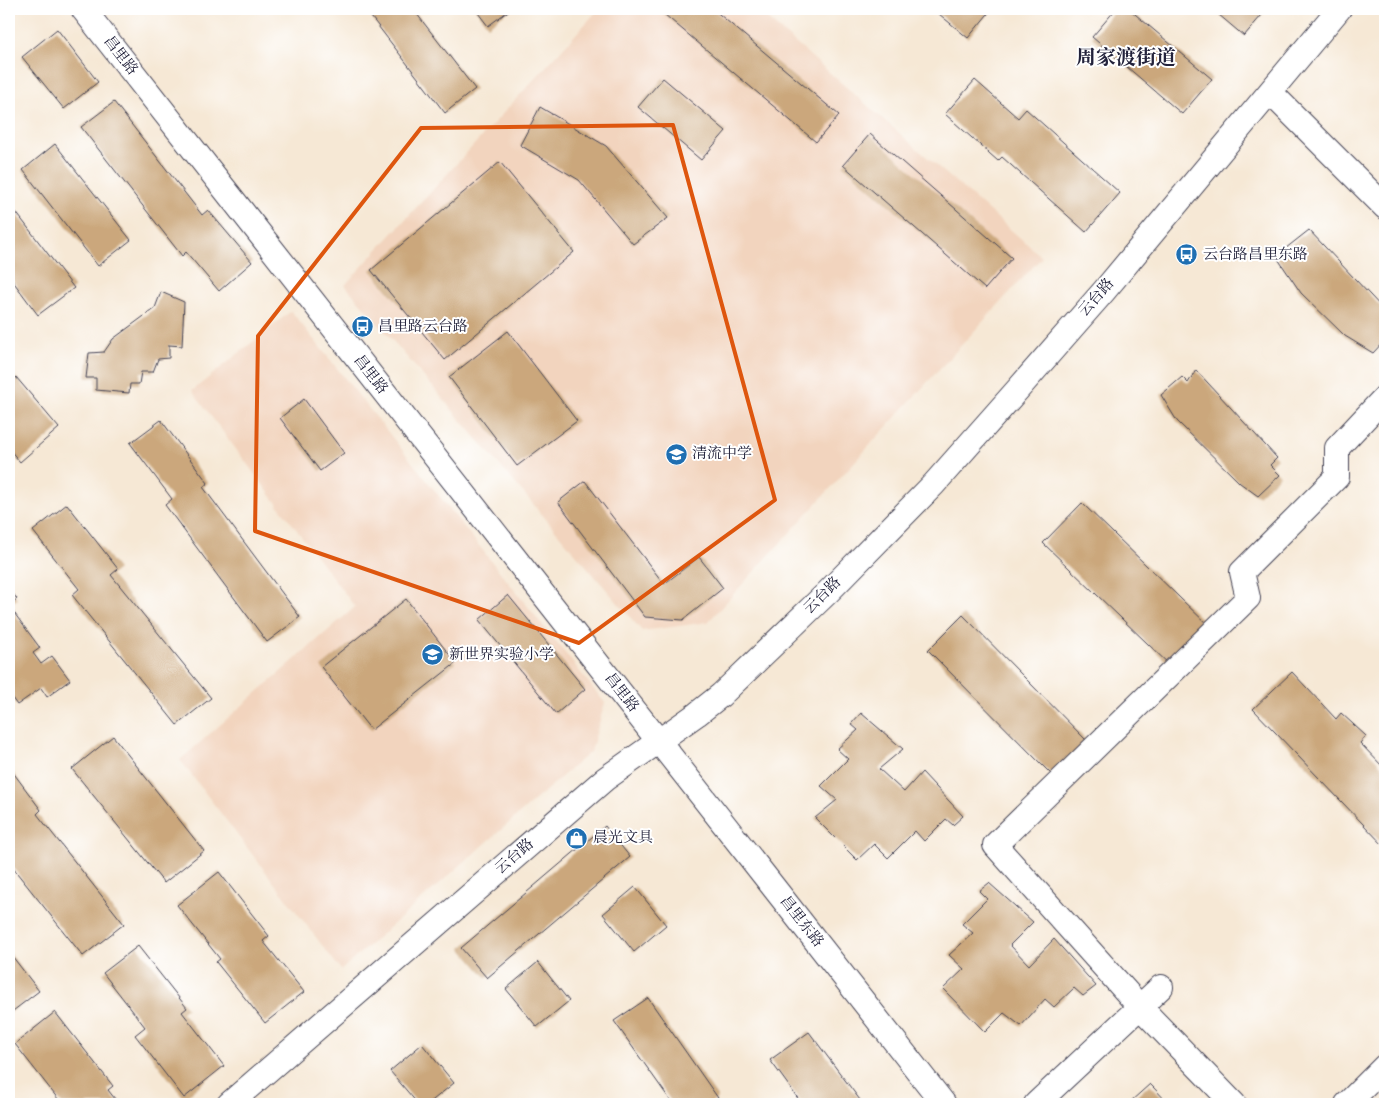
<svg xmlns="http://www.w3.org/2000/svg" width="1394" height="1113" font-family="'Sorts Mill Goudy','Noto Serif SC',serif">
	<rect width="100%" height="100%" fill="#fff"/>
	<filter id="ink" filterUnits="userSpaceOnUse"><feTurbulence type="fractalNoise" baseFrequency=".02" numOctaves="2"/><feDisplacementMap in="SourceGraphic" scale="10" xChannelSelector="R" yChannelSelector="G"/><feConvolveMatrix kernelMatrix="1 2 1 2 8 2 1 2 1" color-interpolation-filters="sRGB"/></filter>
	<filter id="wash" filterUnits="userSpaceOnUse"><feTurbulence type="fractalNoise" baseFrequency=".0096" numOctaves="4" result="noise"/><feDisplacementMap in="SourceGraphic" scale="20" xChannelSelector="R" yChannelSelector="G"/><feGaussianBlur stdDeviation="1.12" result="paint"/><feColorMatrix in="noise" values="0 0 0 0 0 0 0 0 0 0 0 0 0 0 0 0 0 1.4 0 .05"/><feComposite in="paint" operator="in"/></filter>
	<g filter="url(#wash)">
		<rect width="100%" height="100%" fill="#f6e8d5"/>
		<path fill="#f2d4be" d="M599 9H756L1042 257 708 622 642 631 345 285Z
			M291 311 605 703 591 751 341 970 180 760 355 607 192 391Z"/>
		<g id="blocks">
			<path fill="#cba77b" d="M365 9H413L475 89 445 113Z
				M475 9H511L488 26Z
				M658 9H713L839 115 816 142Z
				M933 9H992L968 38Z
				M1116 9H1129L1212 79 1182 114 1092 37Z
				M1212 9H1267L1244 36Z
				M57 29 98 82 64 109 22 57Z
				M663 78 726 131 701 160 638 107Z
				M975 80 1018 118 1026 109 1120 193 1086 232 1002 157 998 161 945 114Z
				M114 102 202 215 208 210 252 262 219 291 186 252 182 256 81 127Z
				M540 107 606 146 668 218 633 244 579 180 520 145Z
				M870 134 1012 258 985 289 843 165Z
				M55 144 131 240 98 266 23 170Z
				M500 162 574 252 445 360 371 270Z
				M9 203 74 288 38 315 9 276Z
				M1309 230 1385 311V340L1373 353 1345 336 1301 293 1276 256Z
				M161 292 184 302 182 346 169 345V358L158 359 153 372H141L139 384H130L129 393 96 390V378H86L89 353 104 352 113 339 155 308Z
				M508 331 577 421 517 466 449 377Z
				M1196 370 1277 458 1270 465 1280 475 1258 496 1240 483 1177 421 1161 395 1182 377 1188 383Z
				M16 377 59 428 20 462 9 449V384Z
				M304 399 344 453 320 471 280 418Z
				M161 420 208 483 203 487 300 617 267 642 165 505 172 499 130 443Z
				M585 481 664 584 699 557 723 588 683 620 645 617 558 502Z
				M1082 503 1212 629 1174 669 1043 543Z
				M67 504 118 569 111 575 211 698 177 725 72 595 79 589 33 531Z
				M9 588 17 599 9 605Z
				M508 595 585 689 556 714 479 620Z
				M406 599 456 663 371 730 321 667Z
				M9 606 40 648 33 653 41 664 52 656 70 680 47 697 41 688 17 705 9 694Z
				M963 615 1087 741 1053 776 928 650Z
				M1292 672 1336 719 1341 713 1366 736 1360 743 1385 769V847L1253 709Z
				M861 713 903 749 879 769 904 792 922 772 963 816 953 825 946 819 924 841 915 831 888 858 874 844 857 860 815 818 837 800 821 786 848 759 837 749 858 730 851 724Z
				M113 736 204 851 164 883 72 769Z
				M9 767 41 810 37 814 124 924 83 956 9 863Z
				M605 826 630 857 487 978 461 948Z
				M219 872 269 936 263 941 304 992 265 1023 216 962 220 959 177 905Z
				M989 883 1033 922 1010 945 1029 965 1054 939 1096 986 1083 996 1074 988 1054 1007 1045 999 1021 1026 1004 1013 985 1032 943 989 964 969 949 955 973 933 962 924 987 899 979 891Z
				M635 887 666 925 634 952 603 914Z
				M138 946 187 1008 182 1012 224 1066 184 1098 135 1035 145 1027 103 973Z
				M9 952 39 991 9 1014Z
				M538 962 569 1001 537 1027 506 989Z
				M648 998 718 1098 710 1104H673L614 1021Z
				M55 1012 113 1086 108 1090 119 1104H62L15 1044Z
				M809 1032 863 1104H802L770 1060Z
				M422 1044 454 1083 428 1104H418L390 1071Z
				M1150 1084 1154 1088 1169 1104H1134L1131 1101Z"/>
		</g>
	</g>
	<g filter="url(#ink)">
		<use href="#blocks" fill-opacity="0" stroke="#424052" stroke-width="1"/>
		<g fill="none" stroke-linecap="round" stroke-linejoin="round">
			<defs>
				<path id="minor" d="M83 9 944 1104
					M1271 93 1385 207
					M229 1104 605 779 697 714 721 695 828 592 934 484 1019 388 1104 291 1339 9
					M1036 1104 1161 987
					M1234 1104 1140 1007 995 845 1248 598 1242 572 1337 477V448L1385 397
					M1347 1104 1385 1066"/>
			</defs>
			<use href="#minor" stroke="#424052" stroke-width="26"/>
			<use href="#minor" stroke="#fff" stroke-width="24"/>
		</g>
	</g>
	<path fill="none" stroke="#de560e" stroke-width="4" stroke-linejoin="round" d="M673 125 775 500 579 643 255 531 258 336 421 128Z"/>
	<defs>
		<symbol id="bus-disc" viewBox="-11 -11 22 22"><circle r="9.5" fill="#1f6fb2" stroke="#fff"/><path d="M-5-6H5V4H4V6H2V4H-2V6H-4V4H-5ZM-3.5-4V0h7V-4ZM-3.5 1.2v1.5H-2V1.2ZM2 1.2v1.5H3.5V1.2Z" fill="#fff"/></symbol>
		<symbol id="school-disc" viewBox="-11 -11 22 22"><circle r="9.5" fill="#1f6fb2" stroke="#fff"/><path d="M0-5L7-2L0 1L-7-2ZM-4 1L0 2.5L4 1V4Q0 6-4 4Z" fill="#fff"/></symbol>
		<symbol id="shop-disc" viewBox="-11 -11 22 22"><circle r="9.5" fill="#1f6fb2" stroke="#fff"/><path d="M-5-2.5h2.3a2.7 3.5 0 0 1 5.4 0H5L5.5 6h-11ZM-1.5-2.5h3a1.5 2.3 0 0 0-3 0Z" fill="#fff"/></symbol>
	</defs>
	<g fill-rule="evenodd">
		<use href="#bus-disc" x="1174" y="242" width="25" height="25"/>
		<use href="#bus-disc" x="350" y="314" width="25" height="25"/>
		<use href="#school-disc" x="664" y="442" width="25" height="25"/>
		<use href="#school-disc" x="420" y="642" width="25" height="25"/>
		<use href="#shop-disc" x="564" y="826" width="25" height="25"/>
	</g>
	<g text-anchor="middle" dominant-baseline="central" stroke-width="4" stroke-linejoin="round" paint-order="stroke">
		<g font-size="15" fill="#22223b" stroke="#fff">
			<text transform="translate(120 56) rotate(52)">昌里路</text>
			<text transform="translate(1097 298) rotate(-49)">云台路</text>
			<text transform="translate(370 375) rotate(52)">昌里路</text>
			<text transform="translate(823 596) rotate(-45)">云台路</text>
			<text transform="translate(621 693) rotate(52)">昌里路</text>
			<text transform="translate(515 857) rotate(-41)">云台路</text>
			<text transform="translate(801 922) rotate(52)">昌里东路</text>
		</g>
		<g font-size="15" fill="#22223b" stroke="#fff" text-anchor="start">
			<text x="1203" y="255">云台路昌里东路</text>
			<text x="378" y="327">昌里路云台路</text>
			<text x="692" y="454">清流中学</text>
			<text x="449" y="655">新世界实验小学</text>
			<text x="593" y="838">晨光文具</text>
		</g>
		<g font-size="20" font-weight="bold" fill="#22223b" stroke="#fff">
			<text x="1126" y="59">周家渡街道</text>
		</g>
	</g>
	<rect width="1394" height="1113" fill="none" stroke="#fff" stroke-width="30"/>
</svg>
